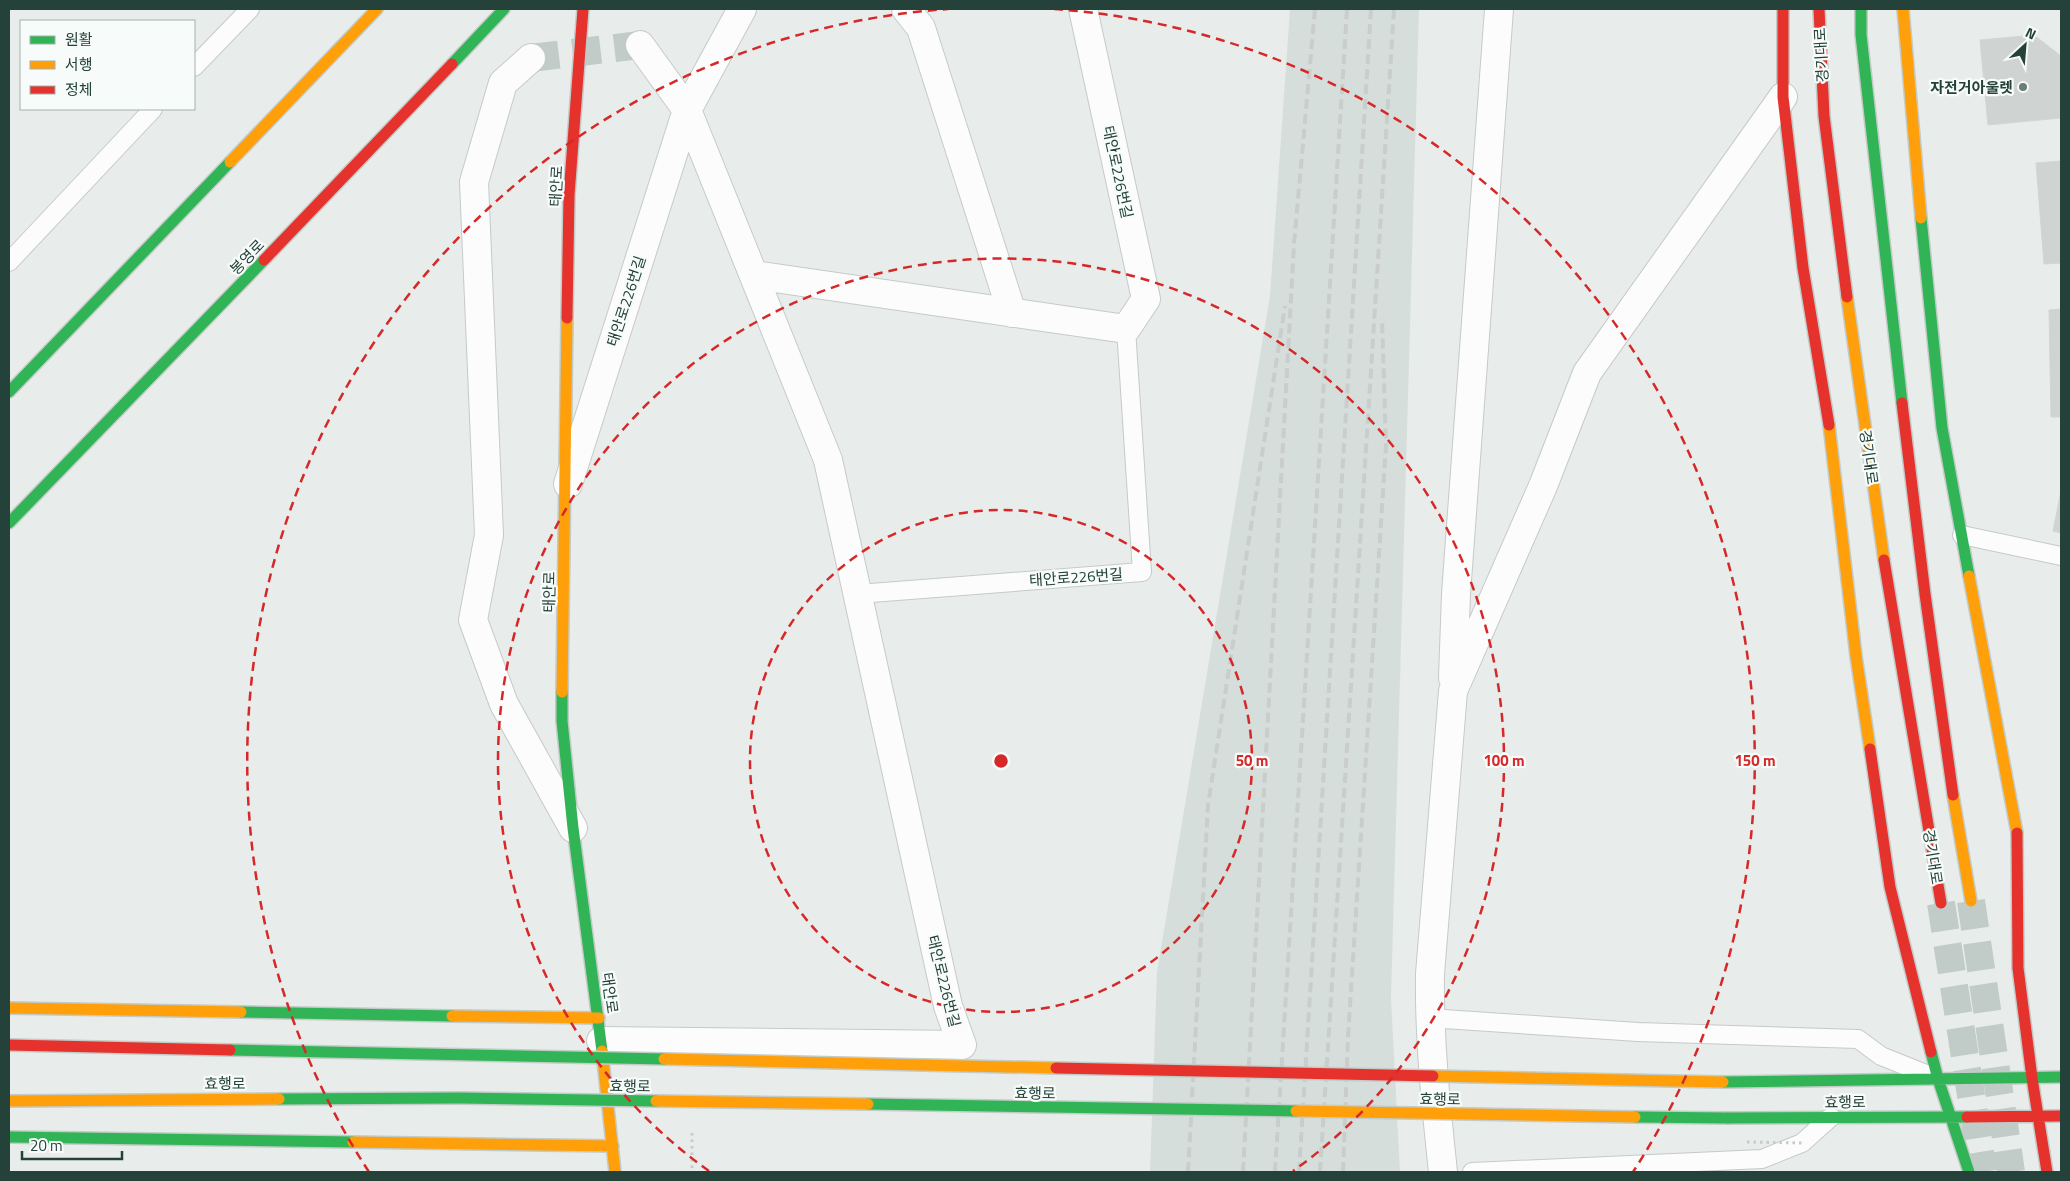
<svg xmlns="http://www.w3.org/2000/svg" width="2070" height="1181" font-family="'Titillium Web','Noto Sans KR',sans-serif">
	<rect width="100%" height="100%" fill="#e8edeb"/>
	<path fill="#d6dedb" d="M1290 9H1419L1391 998 1400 1172H1150L1157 972 1270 296Z"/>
	<path fill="#cfd4d2" stroke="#d1d6d4" d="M2034 35 2061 56V118L1988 125 1980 40Z
		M2061 161V263L2044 264 2036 163Z
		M2061 309V417H2051L2049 310Z
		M2061 491V533L2053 531Z"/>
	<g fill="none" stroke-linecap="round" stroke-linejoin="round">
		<path stroke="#c1cbc8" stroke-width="28" stroke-dasharray="28 14" stroke-linecap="butt" d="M531 58 640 45"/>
		<path stroke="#c1cbc8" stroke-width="28" stroke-dasharray="28 14" stroke-linecap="butt" d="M1971 901 2011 1172
			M1941 903 1983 1172"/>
		<defs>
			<path id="lane" d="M194 67 250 9
				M9 262 153 109
				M1962 535 2061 556
				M858 594 1142 572 1126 329
				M1429 1018 1638 1032 1858 1039 1881 1056 1926 1074
				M1472 1172 1762 1159 1802 1143 1831 1117"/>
			<path id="street" d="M906 9 921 28 1012 313
				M640 45 687 110 742 9
				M531 58 503 83 474 182 489 535 473 620 504 704 573 828
				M754 275 1126 329 1146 299 1083 9
				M568 484 687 110 828 460 948 1006 962 1045 601 1041
				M1453 678 1456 594 1499 9
				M1443 1172C1436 1106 1429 1041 1430 974L1453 691 1543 486 1587 373 1783 97"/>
			<path id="fast" d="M1861 9V35L1902 403
				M452 64 504 9
				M1921 218 1942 428 1969 576
				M9 392 230 162
				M9 523 264 260
				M562 692V721L573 828 602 1051
				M241 1012 452 1016
				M1931 1052 1938 1079 1969 1172
				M1723 1082 2061 1077
				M1727 1118 1967 1117
				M9 1137 353 1142"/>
			<path id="slow" d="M1903 9 1921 218
				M230 162 377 9
				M1847 297 1884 560
				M1829 425 1856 656 1870 749
				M1969 576 2017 833
				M562 692 567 318
				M1953 795 1971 901
				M9 1008 241 1012
				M452 1016 599 1018
				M602 1051 615 1172
				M353 1142 613 1146"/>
			<path id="jam" d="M1783 9V97L1803 268 1829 425
				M1819 9 1824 116 1847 297
				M264 260 452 64
				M567 318 569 195 583 9
				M1902 403 1925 594 1953 795
				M1884 560 1941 903
				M1870 749 1890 887 1931 1052
				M2017 833 2018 968 2032 1078 2047 1172
				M1967 1117 2061 1116"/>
		</defs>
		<use href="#lane" stroke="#c5cac8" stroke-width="20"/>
		<use href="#street" stroke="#c5cac8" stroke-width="30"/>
		<use href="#fast" stroke="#c3cbc8" stroke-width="14"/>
		<use href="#slow" stroke="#c3cbc8" stroke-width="14"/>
		<use href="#jam" stroke="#c3cbc8" stroke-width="14"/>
		<path stroke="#c3ccca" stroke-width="3" stroke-dasharray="2.5 4" stroke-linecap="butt" d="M692 1133V1172"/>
		<use href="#lane" stroke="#fcfcfc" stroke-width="18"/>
		<use href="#street" stroke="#fcfcfc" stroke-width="28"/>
		<use href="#fast" stroke="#30b455" stroke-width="11"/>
		<use href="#slow" stroke="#ff9f0a" stroke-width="11"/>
		<use href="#jam" stroke="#e5322d" stroke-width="11"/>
		<path stroke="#c9cdcc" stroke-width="4" stroke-dasharray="10 5" stroke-linecap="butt" d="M1188 1172 1208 805 1285 306
			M1243 1172 1294 244 1315 9
			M1275 1172 1347 9
			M1299 1172 1371 9
			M1320 1172 1394 9
			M1343 1172 1348 1037 1386 445 1382 318"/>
		<defs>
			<path id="fast-bridge" d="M230 1050 664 1059
				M279 1099 459 1098 656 1101
				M868 1104 1296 1111
				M1635 1117 1727 1118"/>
			<path id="slow-bridge" d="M664 1059 1056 1068
				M1433 1076 1723 1082
				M9 1101 279 1099
				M656 1101 868 1104
				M1296 1111 1635 1117"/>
			<path id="jam-bridge" d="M9 1045 230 1050
				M1056 1068 1433 1076"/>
		</defs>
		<use href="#fast-bridge" stroke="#c3ccc9" stroke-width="14" stroke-linecap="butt"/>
		<use href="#slow-bridge" stroke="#c3ccc9" stroke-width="14" stroke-linecap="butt"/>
		<use href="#jam-bridge" stroke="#c3ccc9" stroke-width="14" stroke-linecap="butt"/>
		<path stroke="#c3ccca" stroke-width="3" stroke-dasharray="2.5 4" stroke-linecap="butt" d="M1747 1142 1802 1143"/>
		<use href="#fast-bridge" stroke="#30b455" stroke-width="11"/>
		<use href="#slow-bridge" stroke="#ff9f0a" stroke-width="11"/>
		<use href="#jam-bridge" stroke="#e5322d" stroke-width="11"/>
	</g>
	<g fill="none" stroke="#d62828" stroke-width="2.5" stroke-dasharray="9 6">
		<circle cx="1001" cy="761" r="251"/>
		<path d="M709 1171A503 503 0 1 1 1293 1171"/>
		<path d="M369 1172A754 754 0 0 1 948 9M1054 9A754 754 0 0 1 1633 1172"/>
	</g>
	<circle fill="#697e78" stroke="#f7fbf9" stroke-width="2" cx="2023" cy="87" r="5"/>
	<g text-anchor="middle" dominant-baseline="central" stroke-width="4.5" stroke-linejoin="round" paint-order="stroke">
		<g font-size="15" fill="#24423a" stroke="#f7fbf9">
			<text transform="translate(1821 55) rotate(-93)">경기대로</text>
			<text transform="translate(1118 172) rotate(78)">태안로226번길</text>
			<text transform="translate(556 186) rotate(-87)">태안로</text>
			<text transform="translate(247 257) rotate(-46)">봉영로</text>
			<text transform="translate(626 301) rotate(-72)">태안로226번길</text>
			<text transform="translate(1869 457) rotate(82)">경기대로</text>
			<text transform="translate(1076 577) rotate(-4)">태안로226번길</text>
			<text transform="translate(549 592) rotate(-89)">태안로</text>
			<text transform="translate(1933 857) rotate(81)">경기대로</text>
			<text transform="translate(944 981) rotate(76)">태안로226번길</text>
			<text transform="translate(610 993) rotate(82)">태안로</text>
			<text x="225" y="1083">효행로</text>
			<text transform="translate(630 1086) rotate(1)">효행로</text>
			<text transform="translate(1035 1093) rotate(1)">효행로</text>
			<text transform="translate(1440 1099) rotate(1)">효행로</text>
			<text transform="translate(1845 1102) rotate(-1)">효행로</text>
		</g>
		<g font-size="15" font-weight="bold" fill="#24423a" stroke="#f7fbf9" text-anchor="end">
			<text x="2013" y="87">자전거아울렛</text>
		</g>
	</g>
	<circle cx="1001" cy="761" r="8" fill="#d62828" stroke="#f7fbf9" stroke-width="2.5"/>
	<g font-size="15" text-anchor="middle" font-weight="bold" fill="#d62828" stroke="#f7fbf9" stroke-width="4.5" stroke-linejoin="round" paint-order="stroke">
		<text x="1252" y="766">50 m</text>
		<text x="1504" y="766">100 m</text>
		<text x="1755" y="766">150 m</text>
	</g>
	<rect width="2070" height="1181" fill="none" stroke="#24423a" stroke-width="20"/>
	<rect x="20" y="20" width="175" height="90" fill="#f7fbf9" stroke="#a3b1ad"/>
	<rect x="30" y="36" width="25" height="8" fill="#30b455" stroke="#a3b1ad"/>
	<text x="65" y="45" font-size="15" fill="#24423a">원활</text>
	<rect x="30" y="61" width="25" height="8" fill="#ff9f0a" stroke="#a3b1ad"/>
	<text x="65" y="70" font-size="15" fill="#24423a">서행</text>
	<rect x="30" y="86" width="25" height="8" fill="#e5322d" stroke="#a3b1ad"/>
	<text x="65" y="95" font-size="15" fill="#24423a">정체</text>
	<g transform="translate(2025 45) rotate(26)" stroke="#f7fbf9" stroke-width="4" paint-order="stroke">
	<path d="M0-4L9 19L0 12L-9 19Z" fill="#24423a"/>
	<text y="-8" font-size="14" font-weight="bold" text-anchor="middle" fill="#24423a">N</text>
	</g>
	<path d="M22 1151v8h100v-8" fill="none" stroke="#24423a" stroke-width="2.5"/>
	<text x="30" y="1151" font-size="15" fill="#24423a" stroke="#f7fbf9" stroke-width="4" paint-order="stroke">20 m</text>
</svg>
